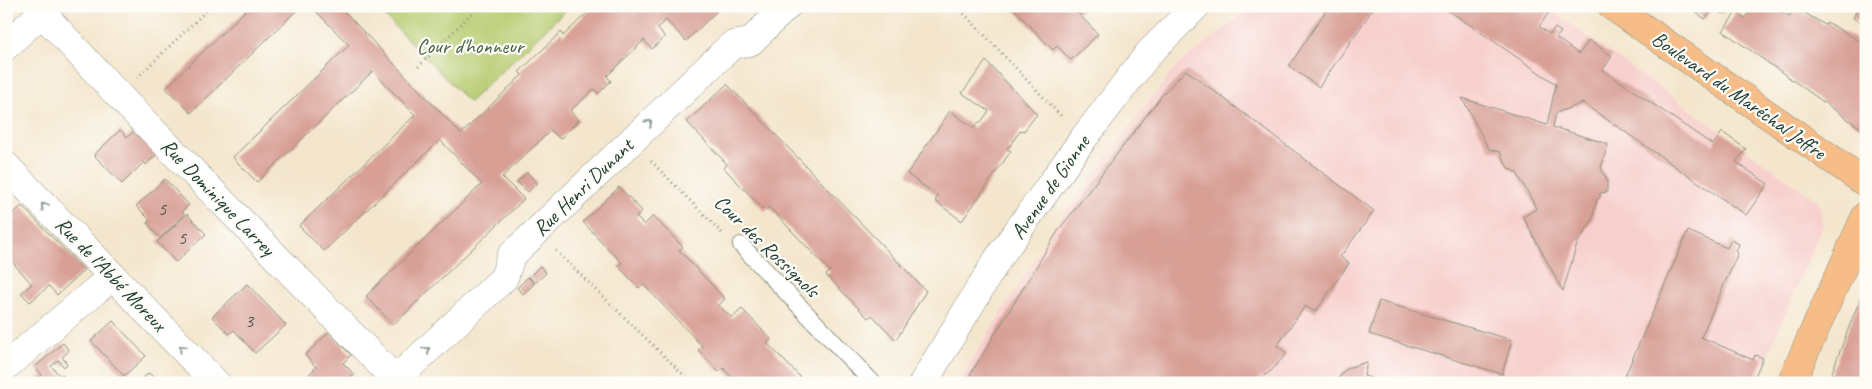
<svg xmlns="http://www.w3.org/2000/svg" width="1872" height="389" font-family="Caveat,sans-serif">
	<rect width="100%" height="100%" fill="#fdfcf7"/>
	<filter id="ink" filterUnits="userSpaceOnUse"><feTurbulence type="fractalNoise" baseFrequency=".02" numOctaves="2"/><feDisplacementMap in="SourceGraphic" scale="10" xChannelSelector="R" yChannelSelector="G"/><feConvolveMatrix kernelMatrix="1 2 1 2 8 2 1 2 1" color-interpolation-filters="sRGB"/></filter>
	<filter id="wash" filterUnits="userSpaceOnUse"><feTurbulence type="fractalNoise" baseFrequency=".0096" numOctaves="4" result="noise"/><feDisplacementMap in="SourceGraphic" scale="20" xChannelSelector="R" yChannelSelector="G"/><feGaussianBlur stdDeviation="1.12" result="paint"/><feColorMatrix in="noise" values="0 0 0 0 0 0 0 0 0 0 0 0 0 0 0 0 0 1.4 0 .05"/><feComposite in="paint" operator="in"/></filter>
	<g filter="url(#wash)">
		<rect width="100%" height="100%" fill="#f4e6cd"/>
		<path fill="#f7d0ce" d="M1253 6H1545L1819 202 1823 224 1756 383H958L1055 226 1176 67Z"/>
		<path fill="#b7cc71" stroke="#6b8452" d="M375 6H570L469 102Z"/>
		<g id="blocks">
			<path fill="#d89f95" d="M250 6H301L191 113 166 88Z
				M311 6H339L461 134 522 75 519 72 561 32 563 36 594 6H722L686 41 666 20 657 28 665 37 652 49 644 40 607 76 611 81 598 94 594 89 570 111 579 120 560 139 551 130 502 177 524 199 393 325 366 296 482 184 440 140 324 251 299 226 415 115 373 71 257 182 237 162 233 157 349 45Z
				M1011 6H1081L1083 8 1078 13 1098 34 1071 60 1057 46 1053 50Z
				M1329 6H1375L1319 87 1289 66Z
				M1442 6H1540L1549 12 1539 27 1550 34 1555 28 1561 32 1556 38 1579 54 1589 40 1612 56 1603 70 1713 145 1722 132 1746 149 1736 162 1768 184 1746 215 1583 103 1556 113 1553 127 1608 144 1601 168 1607 180V192L1600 193V198L1597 199 1592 220 1577 244 1563 291 1523 217 1536 209 1533 202 1517 173 1508 168 1500 152 1489 149 1462 98 1547 125 1556 84Z
				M1687 6H1728L1723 14 1714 8 1705 19Z
				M1742 6H1777L1776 9 1789 16 1795 7 1825 25 1827 22 1866 45V132L1723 31 1736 12 1745 18 1750 11Z
				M1858 6H1866V28L1861 26 1862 23 1853 18Z
				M986 61 1037 114 1024 131 1021 130 1007 149 1011 151 962 221 935 201 938 196 907 174 950 111 974 128 979 122H981L989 111 962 93Z
				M1186 70 1374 211 1340 257 1349 263 1323 301 1315 312 1305 306 1277 346 1287 353 1271 371 1252 383H965L1058 231 1163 94Z
				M727 84 926 291 896 340 872 315 868 318 826 275 830 271 769 207 765 211 724 168 727 164 687 122Z
				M120 130 127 137 136 130 158 153 146 165 144 162 122 184 94 155Z
				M527 172 537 183 528 192 517 182Z
				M165 179 189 205 182 211 185 215 160 238 147 223 150 220 136 206Z
				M619 187 642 211 636 217 644 225 653 216 683 247 679 250 725 299 718 305 732 318 742 309 771 339 767 343 806 383H737L723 368 719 372 698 350 702 346 643 284 639 288 618 266 622 263 583 222Z
				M22 206 84 270 57 295 49 286 30 302 21 293 32 284 6 255V219Z
				M187 214 206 234 176 262 157 242Z
				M1688 231 1727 248 1731 240 1739 244 1736 252 1738 253 1701 337 1753 360 1755 355 1763 358 1752 383H1622Z
				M540 266 546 273 535 283 529 277Z
				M528 277 534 284 523 294 517 288Z
				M247 284 286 325 255 353 234 330 229 334 212 317Z
				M1866 284V383H1828L1849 327Z
				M1379 301 1512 340 1502 374 1369 334Z
				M113 321 146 356 124 376 91 341Z
				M329 332 351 355 343 363 354 374 344 383H313L307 377 316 367 305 355Z
				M63 343 69 351 62 357 67 364 64 367 58 360 51 366 60 376 62 374 70 383H33L42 375 35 367Z
				M1367 362 1364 376 1385 383H1335L1344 371 1350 367Z
				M149 373 159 383H137Z"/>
		</g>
	</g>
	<g filter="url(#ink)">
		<use href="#blocks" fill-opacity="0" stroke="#8a9280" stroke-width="1"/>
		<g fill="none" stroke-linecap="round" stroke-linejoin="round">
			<defs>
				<path id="lane" d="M741 245 873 383"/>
				<path id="street" d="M42 13 119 96 395 379
					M6 46 49 6
					M6 166 216 383
					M6 366 113 276
					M392 383 504 278 511 256 732 45 750 42 787 6
					M923 383 997 260 1083 139 1149 53 1196 6"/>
				<path id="primary" d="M1612 6 1866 183
					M1791 383 1866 215"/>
			</defs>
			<use href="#lane" stroke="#8a9280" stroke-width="18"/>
			<use href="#street" stroke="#8a9280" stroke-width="29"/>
			<use href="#primary" stroke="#8a9280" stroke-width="29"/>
			<path stroke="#8a9280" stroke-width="3" stroke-dasharray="1 4" stroke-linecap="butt" d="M957 6 1063 118
				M418 67 479 6
				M137 78 211 6
				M651 161 722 233
				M556 251 692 383"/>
			<use href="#lane" stroke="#fff" stroke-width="16"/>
			<use href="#street" stroke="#fff" stroke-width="28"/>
			<use href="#primary" stroke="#f7bd88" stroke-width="28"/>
		</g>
		<defs><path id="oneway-chevron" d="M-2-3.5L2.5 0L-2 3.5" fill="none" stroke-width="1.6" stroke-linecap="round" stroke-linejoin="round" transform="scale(1.25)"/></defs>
		<g stroke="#8f9e9a">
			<use href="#oneway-chevron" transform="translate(649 123) rotate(-44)"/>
			<use href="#oneway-chevron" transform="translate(44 206) rotate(-134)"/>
			<use href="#oneway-chevron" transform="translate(182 348) rotate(-134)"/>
			<use href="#oneway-chevron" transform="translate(427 350) rotate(-42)"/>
		</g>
	</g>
	<g text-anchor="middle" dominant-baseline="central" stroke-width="4.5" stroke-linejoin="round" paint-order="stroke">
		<g font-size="19" fill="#4d564c">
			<text x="162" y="209">5</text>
			<text x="182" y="238">5</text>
			<text x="249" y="321">3</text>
		</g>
		<g font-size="21" fill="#456143" stroke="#fdfcf7">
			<text x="470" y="46">Cour d'honneur</text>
		</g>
		<g font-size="21" fill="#1f3d34" stroke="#fdfcf7">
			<text transform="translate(1739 95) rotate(35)">Boulevard du Maréchal Joffre</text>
			<text transform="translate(583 187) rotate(-44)">Rue Henri Dunant</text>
			<text transform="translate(1050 187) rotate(-55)">Avenue de Gionne</text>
			<text transform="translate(218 197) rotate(46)">Rue Dominique Larrey</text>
			<text transform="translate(767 246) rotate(44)">Cour des Rossignols</text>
			<text transform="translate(111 274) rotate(46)">Rue de l'Abbé Moreux</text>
		</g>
	</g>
	<rect width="1872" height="389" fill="none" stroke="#fdfcf7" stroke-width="25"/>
</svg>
